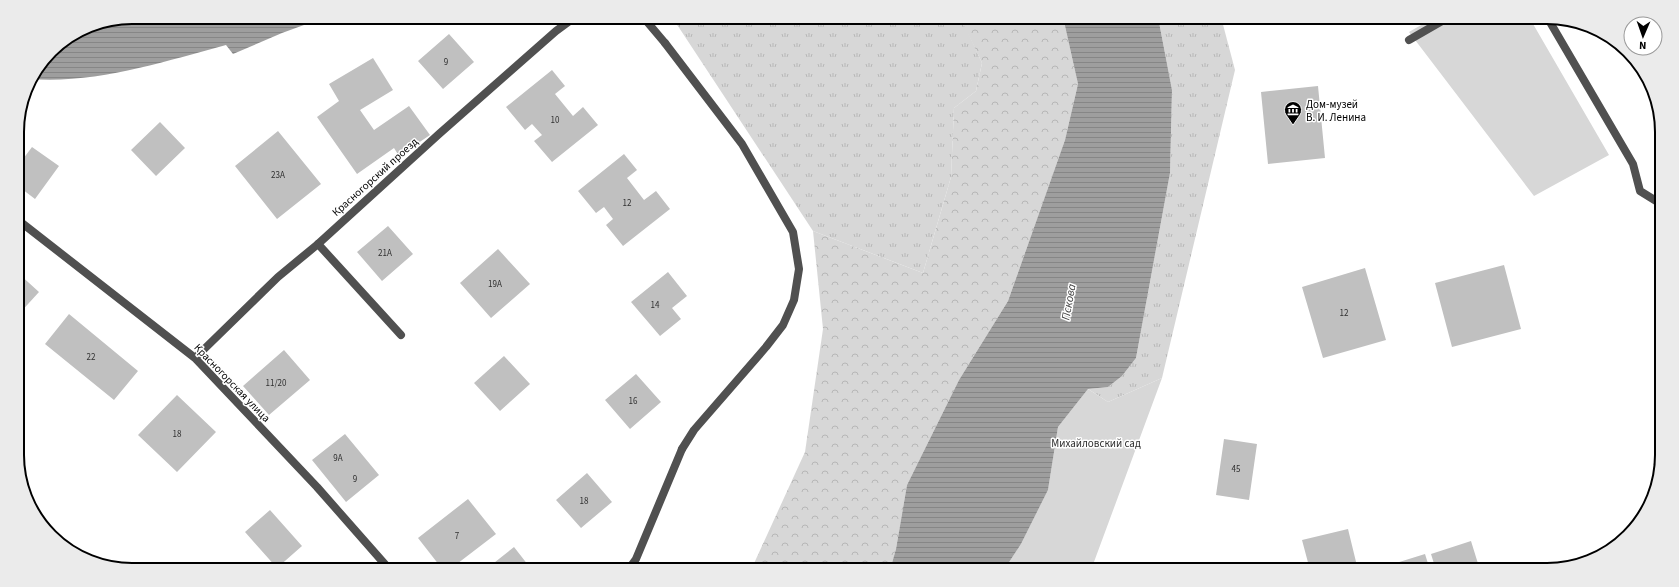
<svg xmlns="http://www.w3.org/2000/svg" width="1679" height="587" font-family="'Source Sans 3',sans-serif">
	<defs>
		<pattern id="grass-tufts" width="24" height="20" patternUnits="userSpaceOnUse"><rect width="24" height="20" fill="#d7d7d7"/><path d="M3 7l-1-3M5 7V3M7 7l1-3M15 17l-1-3M17 17v-4M19 17l1-3" fill="none" stroke="#b7b7b7"/></pattern>
		<pattern id="forest-crowns" width="20" height="18" patternUnits="userSpaceOnUse"><rect width="20" height="18" fill="#d7d7d7"/><path d="M2 6a3 3 0 1 1 6 0M12 15a3 3 0 1 1 6 0" fill="none" stroke="#b7b7b7"/></pattern>
		<pattern id="water-rules" width="6" height="5" patternUnits="userSpaceOnUse"><rect width="6" height="5" fill="#9e9e9e"/><path d="M0 2.5h6" fill="none" stroke="#868686"/></pattern>
	</defs>
	<rect width="100%" height="100%" fill="#fff"/>
	<path fill="url(#grass-tufts)" d="M672 17H961L982 63 976 91 954 108 951 177 923 273 813 231Z
		M1158 17H1221L1235 70 1162 378 1108 402 1088 389 1108 387 1122 376 1136 358 1170 173 1172 90Z"/>
	<path fill="url(#forest-crowns)" d="M960 17H1063L1078 84 1065 140 1008 301 959 380 907 485 896 549 890 570H751L805 452 823 329 813 231 923 273 951 177 954 108 976 91 982 63Z"/>
	<path fill="#d7d7d7" d="M1435 17H1529L1609 155 1534 196 1409 32Z
		M1162 378 1091 570H1004L1021 544 1048 490 1058 427 1088 389 1108 402Z"/>
	<path fill="url(#water-rules)" d="M132 17H326L282 33 233 54 226 45C162 62 97 84 30 79L56 46 88 26Z
		M1063 17H1158L1172 90 1170 173 1136 358 1122 376 1108 387 1088 389 1058 427 1048 490 1021 544 1004 570H890L896 549 907 485 959 380 1008 301 1065 140 1078 84Z"/>
	<path fill="#c0c0c0" d="M449 34 474 62 443 89 418 61Z
		M373 58 393 90 360 110 374 130 409 106 430 135 399 156 394 148 357 174 317 117 339 101 329 84Z
		M552 70 565 86 555 94 573 116 583 107 598 125 552 162 534 141 542 135 532 124 525 130 506 107Z
		M1318 86 1325 158 1268 164 1261 92Z
		M160 122 185 148 156 176 131 150Z
		M278 131 321 184 277 219 235 166Z
		M32 147 59 166 35 199 18 186 17 167Z
		M624 154 637 170 627 178 644 200 656 191 670 209 623 246 606 225 613 219 604 207 596 213 578 191Z
		M388 226 413 254 382 281 357 252Z
		M498 249 530 284 491 318 460 283Z
		M1504 265 1521 329 1452 347 1435 283Z
		M1365 268 1386 340 1323 358 1302 287Z
		M668 272 687 296 672 308 681 319 660 336 631 302Z
		M18 273 39 292 18 315Z
		M69 314 138 371 114 400 45 344Z
		M284 350 310 380 269 415 243 386Z
		M504 356 530 384 500 411 474 383Z
		M636 374 661 402 630 429 605 400Z
		M177 395 216 432 177 472 138 435Z
		M345 434 379 475 346 502 312 460Z
		M1224 439 1257 444 1249 500 1216 495Z
		M1661 459 1659 474 1653 464Z
		M587 473 612 502 581 528 556 500Z
		M468 499 496 534 449 570H443L418 538Z
		M270 510 302 546 277 568 245 532Z
		M1348 529 1358 570H1310L1302 540Z
		M1471 541 1480 570H1436L1431 554Z
		M514 547 532 570H485Z
		M1425 554 1430 570H1398L1396 563Z"/>
	<g fill="none" stroke-linecap="round" stroke-linejoin="round">
		<path stroke="#505050" stroke-width="8" d="M1547 17 1633 164 1640 191 1661 204
			M665 43 742 144 793 232 799 269 794 300 783 325 766 347 694 430 682 449
			M318 244 401 335"/>
		<path stroke="#505050" stroke-width="8" d="M643 17 665 43
			M1409 40 1449 17
			M18 220 195 358 317 487 390 570
			M195 358 278 277 318 244 439 134 556 31 575 17
			M628 570 636 559 682 449"/>
	</g>
	<defs>
		<symbol id="museum-pin" viewBox="-11 -11 22 30"><path d="M0 17L-7.5 6A9.5 9.5 0 1 1 7.5 6Z" fill="#000" stroke="#fff"/><path d="M0-6L6-3V-2H-6V-3ZM-5-1h2V3h-2ZM-1-1h2V3h-2ZM3-1h2V3H3ZM-6 4H6V6H-6Z" fill="#fff"/></symbol>
	</defs>
	<g fill-rule="evenodd">
		<use href="#museum-pin" x="1283" y="100" width="20" height="27"/>
	</g>
	<g text-anchor="middle" dominant-baseline="central" stroke-width="3" stroke-linejoin="round" paint-order="stroke">
		<g font-size="9" fill="#303030">
			<text x="446" y="62">9</text>
			<text x="555" y="120">10</text>
			<text x="278" y="175">23А</text>
			<text x="627" y="203">12</text>
			<text x="385" y="253">21А</text>
			<text x="495" y="284">19А</text>
			<text x="655" y="305">14</text>
			<text x="1344" y="313">12</text>
			<text x="91" y="357">22</text>
			<text x="276" y="383">11/20</text>
			<text x="633" y="401">16</text>
			<text x="177" y="434">18</text>
			<text x="338" y="458">9А</text>
			<text x="1236" y="469">45</text>
			<text x="355" y="479">9</text>
			<text x="584" y="501">18</text>
			<text x="457" y="536">7</text>
		</g>
		<g font-size="11" fill="#000" stroke="#fff" text-anchor="start">
			<text x="1306" y="104">Дом-музей<tspan x="1306" dy="13">В. И. Ленина</tspan></text>
		</g>
		<g font-size="11" fill="#000" stroke="#fff">
			<text transform="translate(375 177) rotate(-42)">Красногорский проезд</text>
			<text transform="translate(232 383) rotate(46)">Красногорская улица</text>
		</g>
		<g font-size="11" fill="#2e2e2e" stroke="#fff">
			<text x="1096" y="443">Михайловский сад</text>
		</g>
		<g font-size="12" font-style="italic" fill="#3f3f3f" stroke="#fff">
			<text transform="translate(1069 302) rotate(-80)">Пскова</text>
		</g>
	</g>
	<path d="M0 0H1679V587H0ZM132 24H1547A108 108 0 0 1 1655 132V455A108 108 0 0 1 1547 563H132A108 108 0 0 1 24 455V132A108 108 0 0 1 132 24Z" fill="#ebebeb" fill-rule="evenodd"/>
	<path fill="none" stroke="#000" stroke-width="2" d="M132 24H1547A108 108 0 0 1 1655 132V455A108 108 0 0 1 1547 563H132A108 108 0 0 1 24 455V132A108 108 0 0 1 132 24Z"/>
	<g transform="translate(1643 36) rotate(182)"><circle r="19" fill="#ffffff" stroke="#999999"/>
	<path d="M0-3L7 15L0 10L-7 15Z" fill="#000000"/>
	<text y="-6" font-size="11" font-weight="bold" text-anchor="middle" fill="#000000">N</text>
	</g>
</svg>
